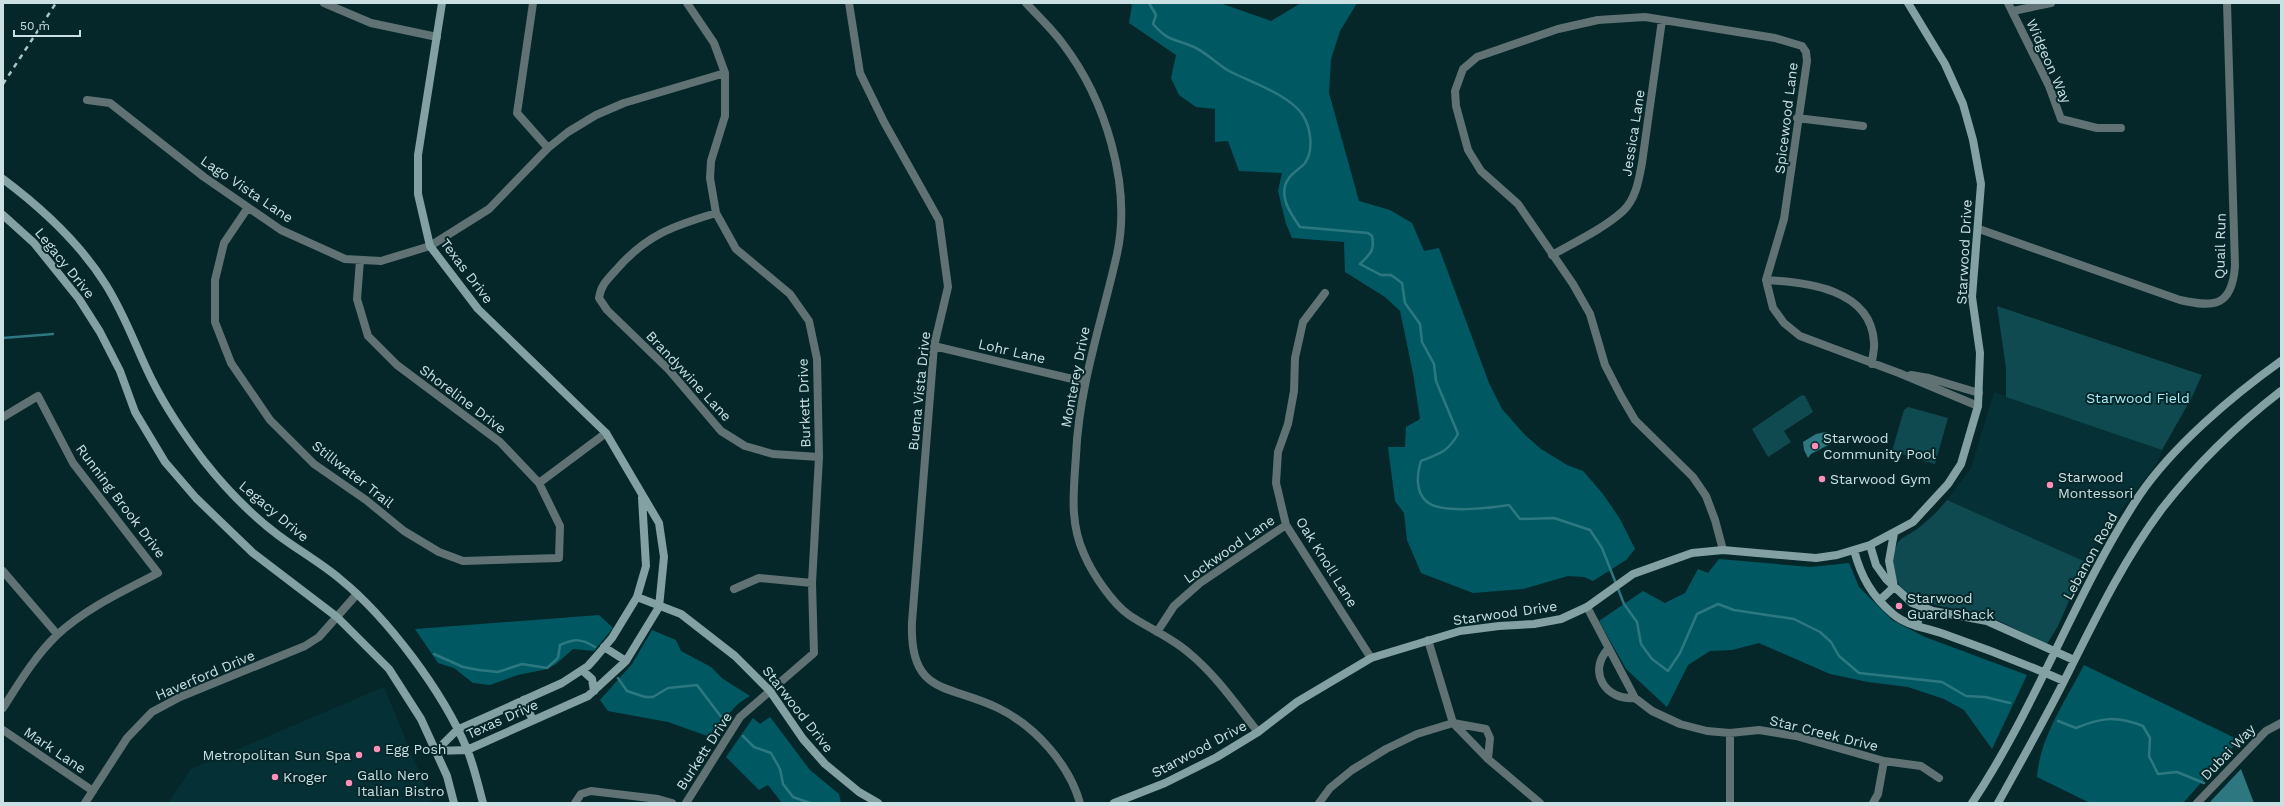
<svg xmlns="http://www.w3.org/2000/svg" width="2284" height="806" font-family="'Work Sans',sans-serif">
	<rect width="100%" height="100%" fill="#06272a"/>
	<path fill="#053136" d="M1994 392 2162 450 2160 457 2152 470 2122 509 2086 562 1947 500 1971 468Z
		M384 687 432 803H168L191 769Z"/>
	<path fill="#0f4a51" d="M1997 306 2202 375 2192 397 2162 450 2006 397V368Z
		M1802 395 1805 396 1813 412 1784 431 1791 442 1768 457 1752 429Z
		M1908 407 1948 418 1935 464 1892 451 1904 410Z
		M1947 500 2086 562 2058 626 2047 644C2027 636 2009 624 1989 617 1958 605 1899 610 1893 568 1892 560 1894 547 1899 541 1904 536 1912 533 1917 529 1928 521 1939 510 1947 500Z"/>
	<path fill="#005962" d="M1129 3H1220L1271 21 1301 3H1357L1340 31 1331 59 1329 93 1359 201 1390 210 1412 223 1424 251 1439 248 1489 383 1502 409 1525 435 1541 449 1567 465 1583 471 1603 494 1620 519 1635 549 1626 560 1593 581 1584 577 1568 576 1523 589 1473 593 1421 573 1407 540 1404 513 1395 501 1388 447H1405L1406 427 1420 419 1413 373 1400 311 1385 297 1345 272 1344 242 1292 238 1286 224 1278 191 1282 173 1239 171 1228 141 1215 142V109L1196 107 1179 95 1171 78 1176 55 1129 23 1132 5Z
		M1719 559 1811 567 1849 563 1859 587 1892 620 1925 637 2027 675 1992 749 1964 710 1944 699 1908 687 1868 682 1830 674 1759 643 1732 650 1710 651 1688 665 1667 707 1626 669 1599 621 1643 591 1665 603 1685 593 1698 569 1708 573Z
		M599 615 613 628 594 651 573 649 556 664 547 669 518 675 490 685 473 683 454 668 438 663 415 629Z
		M652 630 676 640 681 651 711 667 723 679 750 696C732 705 723 722 713 738L668 722 608 711 600 700 632 664Z
		M2084 665 2239 740 2183 803H2090L2037 777C2040 737 2066 700 2084 665Z
		M770 717 810 770 839 794 841 803H782L768 785 759 790 726 757 753 718 760 724Z"/>
	<path fill="#2d7880" d="M1826 432 1829 434 1834 442 1811 454 1808 458 1804 450 1803 442 1816 434Z
		M2241 769 2254 803H2209Z"/>
	<g fill="none" stroke-linecap="round" stroke-linejoin="round">
		<path stroke="#2d7880" stroke-width="2.5" d="M1149 3 1156 15 1153 24C1169 42 1173 38 1194 47 1207 53 1217 64 1229 71 1250 82 1288 94 1302 114 1311 127 1314 150 1305 163 1300 169 1293 172 1289 178 1277 194 1290 213 1300 227L1368 233 1372 236C1375 251 1370 254 1360 264L1381 275H1391L1402 283 1405 303 1420 324 1422 342 1434 364 1436 381 1458 434C1448 452 1439 454 1421 461 1417 474 1415 492 1427 502 1442 514 1490 508 1509 505L1520 519 1554 518 1590 530 1602 548 1624 604 1637 622 1641 644 1652 659 1668 671 1680 653 1697 614 1718 604 1734 610 1794 619 1820 632 1831 642 1839 656 1859 673 1942 682 1966 696 1985 697 2010 703
			M3 338 53 334
			M434 654 463 667 479 670 498 672 522 664 547 668 558 658 560 645C574 639 581 638 595 647
			M618 678 627 691 645 697H653L668 688 697 685 725 722
			M2058 721 2076 728C2102 717 2117 716 2143 726L2150 738 2149 756 2158 774 2177 772 2204 783
			M743 736 754 747 771 753 780 769 783 784 793 797 810 803"/>
		<path stroke="#607274" stroke-width="8" d="M324 3 371 23 437 37
			M533 3 517 113 548 148
			M849 3 860 73 884 122 939 220 948 287 934 346 912 622C909 696 949 684 998 708 1035 726 1069 764 1080 803
			M1026 3C1038 16 1052 29 1063 44 1105 99 1132 185 1117 254 1102 321 1079 386 1076 455 1074 489 1069 522 1084 554 1092 573 1112 603 1129 615 1148 628 1171 637 1189 653 1216 675 1237 706 1258 732
			M2008 3 2049 86 2061 119 2097 128H2121
			M2013 11 2051 3
			M87 100 110 103 204 177 281 230 345 259 381 261 430 246 489 209 548 148 568 132 596 115 624 103 725 73
			M1797 118 1863 126
			M247 209 224 243 215 280V322L231 363 270 420 314 464 366 500 404 531 439 552 463 561 559 558 560 526 539 483 500 442 397 365 368 336 357 299 360 260
			M716 213C673 226 646 235 616 270 607 280 601 285 599 298L607 310 669 370 721 431 745 446 773 454 819 457
			M1979 229 2180 300C2215 308 2232 306 2235 266L2227 3
			M1552 255C1575 242 1603 229 1623 211 1636 199 1639 179 1642 163L1662 20
			M1766 280C1806 282 1871 289 1874 342 1875 349 1872 357 1872 364
			M1325 293 1303 322 1295 358 1294 391 1288 424 1278 452 1276 483 1286 525 1371 658
			M934 346 1085 382
			M1911 375 1929 378 1979 393
			M3 417 38 396 73 463 158 573C124 591 86 608 57 635 35 656 19 683 3 708
			M539 483 606 433
			M1723 550 1715 520 1706 496 1693 477 1635 420 1621 396 1605 365 1590 314 1573 284 1518 204 1481 171 1468 150 1456 106 1455 91 1463 69 1477 57 1558 29 1598 20 1645 17 1775 38 1802 46 1806 52 1807 61 1784 219 1766 280 1773 308 1784 323 1800 336 1899 373 1978 406
			M3 571 57 634
			M734 589 759 578 812 583
			M1587 607 1635 698 1652 711 1680 724 1707 731 1730 733 1759 730 1796 736 1884 761 1921 766 1939 778
			M1157 632 1174 606 1200 583 1286 525
			M1428 640 1453 723 1488 759 1540 803
			M1608 649C1587 672 1606 701 1635 698
			M3 730 93 791
			M85 803 127 738 152 712 180 697 305 646 319 637 357 594
			M575 803 581 794 591 791 658 799 672 803
			M686 803 740 717 814 653 812 583 819 457 817 359 809 321 790 294 736 249 716 213 710 178 711 161 725 116V73L714 43 687 3
			M1319 803 1330 788 1352 770 1386 749 1417 734 1453 723 1486 729 1490 738 1488 759
			M1730 803V733
			M1873 803 1878 794 1884 761
			M2197 803 2266 731 2281 723"/>
		<path stroke="#83a0a3" stroke-width="8" d="M3 179C43 209 80 243 106 285 126 317 136 348 152 380 166 408 185 436 204 461 226 489 249 513 278 535 298 550 321 563 340 579 388 618 443 692 467 749 474 766 478 785 483 803
			M3 215 34 243 79 299 100 332 120 371 135 412 165 462 196 498 253 553 337 617 389 669 421 719 447 776 454 803
			M1870 545 1876 565 1886 579 1912 603 1933 611 1987 621 2074 660
			M1854 550C1861 577 1872 596 1893 614 1907 626 1928 628 1944 634 1984 648 2025 664 2064 681
			M637 597 681 614 735 656 770 691 803 739 825 764 859 792 878 803
			M1880 600 1894 587 1889 561 1894 533
			M1916 626 1924 607
			M604 647 626 661
			M582 670 592 679 594 691
			M523 700 533 720
			M436 751 467 750 588 696 626 661 659 607 664 557 659 523 606 433 478 309 430 246 418 194V155L442 3
			M436 751 457 730 562 683 588 666 596 657 612 638 637 597 646 566 642 498
			M1114 803 1165 783 1217 757 1258 732 1297 702 1371 658 1460 631 1499 626 1534 624 1561 619 1587 607 1633 574 1692 553 1723 550 1816 558 1837 555 1870 545 1913 522 1948 484 1961 464 1978 406 1980 353 1972 297 1981 184 1973 140 1963 104 1945 64 1908 3
			M1972 803C2037 706 2075 593 2139 496 2173 446 2232 396 2281 361
			M1998 803C2019 765 2040 728 2060 689 2091 628 2120 565 2161 510 2195 466 2237 425 2281 391"/>
		<path stroke="#abc3c6" stroke-width="2.5" stroke-dasharray="5 5" stroke-linecap="butt" d="M3 84 56 3"/>
	</g>
	<g fill="#ff8eba" stroke="#06272a" stroke-width="1.5">
		<circle cx="1815" cy="446" r="4"/>
		<circle cx="1822" cy="479" r="4"/>
		<circle cx="2050" cy="485" r="4"/>
		<circle cx="1899" cy="606" r="4"/>
		<circle cx="377" cy="749" r="4"/>
		<circle cx="359" cy="755" r="4"/>
		<circle cx="275" cy="777" r="4"/>
		<circle cx="349" cy="783" r="4"/>
	</g>
	<g text-anchor="middle" dominant-baseline="central" stroke-width="4" stroke-linejoin="round" paint-order="stroke">
		<g font-size="14" fill="#cae0e3" stroke="#06272a">
			<text transform="translate(2049 61) rotate(66)">Widgeon Way</text>
			<text transform="translate(1786 118) rotate(-83)">Spicewood Lane</text>
			<text transform="translate(1633 133) rotate(-81)">Jessica Lane</text>
			<text transform="translate(247 189) rotate(34)">Lago Vista Lane</text>
			<text transform="translate(2220 246) rotate(-89)">Quail Run</text>
			<text transform="translate(1964 252) rotate(-87)">Starwood Drive</text>
			<text transform="translate(65 263) rotate(51)">Legacy Drive</text>
			<text transform="translate(467 271) rotate(53)">Texas Drive</text>
			<text transform="translate(1012 351) rotate(13)">Lohr Lane</text>
			<text transform="translate(689 376) rotate(47)">Brandywine Lane</text>
			<text transform="translate(1075 377) rotate(-79)">Monterey Drive</text>
			<text transform="translate(919 391) rotate(-84)">Buena Vista Drive</text>
			<text transform="translate(463 399) rotate(37)">Shoreline Drive</text>
			<text transform="translate(804 403) rotate(-92)">Burkett Drive</text>
			<text transform="translate(353 474) rotate(38)">Stillwater Trail</text>
			<text transform="translate(121 501) rotate(53)">Running Brook Drive</text>
			<text transform="translate(274 511) rotate(40)">Legacy Drive</text>
			<text transform="translate(1229 549) rotate(-35)">Lockwood Lane</text>
			<text transform="translate(2090 556) rotate(-61)">Lebanon Road</text>
			<text transform="translate(1327 562) rotate(58)">Oak Knoll Lane</text>
			<text transform="translate(1505 613) rotate(-8)">Starwood Drive</text>
			<text transform="translate(205 675) rotate(-23)">Haverford Drive</text>
			<text transform="translate(798 709) rotate(52)">Starwood Drive</text>
			<text transform="translate(502 719) rotate(-24)">Texas Drive</text>
			<text transform="translate(1824 733) rotate(14)">Star Creek Drive</text>
			<text transform="translate(1199 749) rotate(-28)">Starwood Drive</text>
			<text transform="translate(55 750) rotate(34)">Mark Lane</text>
			<text transform="translate(704 751) rotate(-57)">Burkett Drive</text>
			<text transform="translate(2228 752) rotate(-46)">Dubai Way</text>
		</g>
		<g font-size="14" fill="#a7f0f9" stroke="#06272a">
			<text x="2138" y="398">Starwood Field</text>
		</g>
		<g font-size="14" fill="#cae0e3" stroke="#06272a" text-anchor="start">
			<text x="1823" y="438">Starwood<tspan x="1823" dy="16">Community Pool</tspan></text>
			<text x="2058" y="477">Starwood<tspan x="2058" dy="16">Montessori</tspan></text>
			<text x="1830" y="479">Starwood Gym</text>
			<text x="1907" y="598">Starwood<tspan x="1907" dy="16">Guard Shack</tspan></text>
			<text x="385" y="749">Egg Posh</text>
			<text x="351" y="755" text-anchor="end">Metropolitan Sun Spa</text>
			<text x="357" y="775">Gallo Nero<tspan x="357" dy="16">Italian Bistro</tspan></text>
			<text x="283" y="777">Kroger</text>
		</g>
	</g>
	<rect width="2284" height="806" fill="none" stroke="#cae0e3" stroke-width="8"/>
	<path d="M14 30v6h66v-6" fill="none" stroke="#cae0e3" stroke-width="2"/>
	<text x="20" y="30" font-size="12" fill="#cae0e3" stroke="#06272a" stroke-width="3" paint-order="stroke">50 m</text>
</svg>
